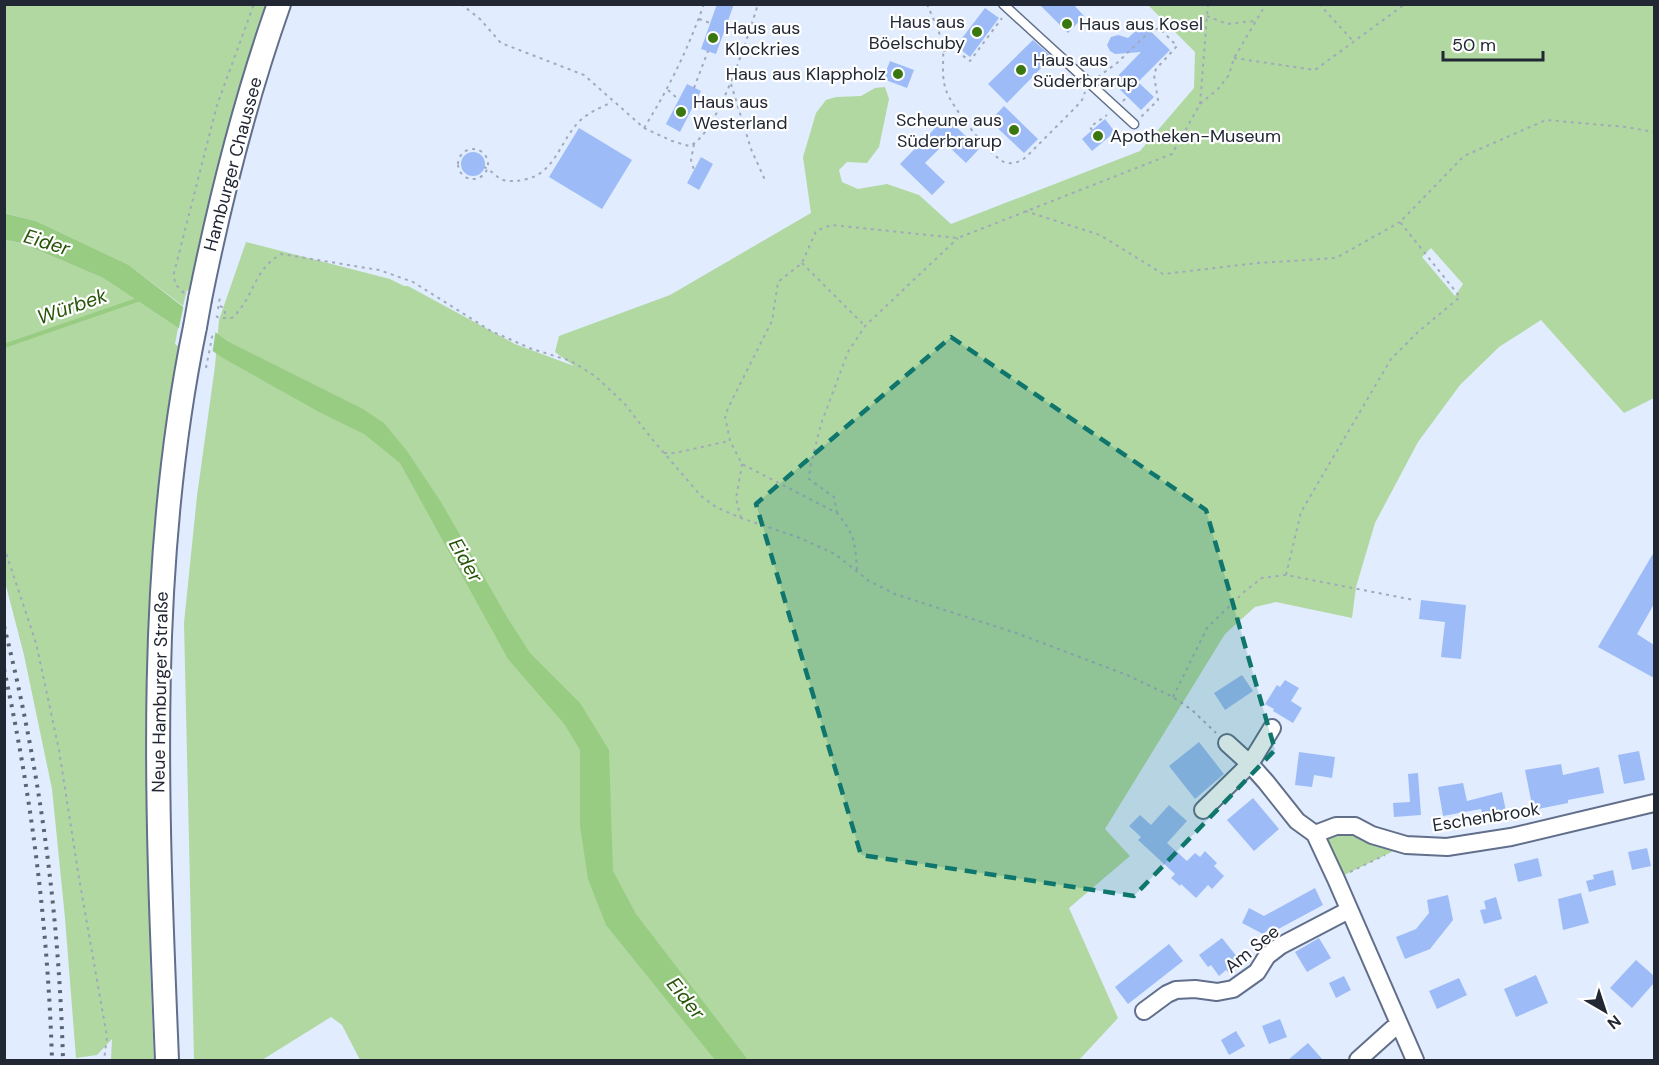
<svg xmlns="http://www.w3.org/2000/svg" width="1659" height="1065" font-family="'DM Sans',sans-serif">
	<rect width="100%" height="100%" fill="#e1ecff"/>
	<path fill="#b1d8a1" fill-rule="evenodd" d="M4 5H268L194 295 187 290 183 306 129 265 36 221 5 213Z
		M1148 5H1654V398L1624 413 1541 320 1499 347 1460 385 1418 442 1375 523 1356 587 1352 618 1276 602 1255 607 1225 634 1105 829 1130 856 1069 908 1118 1018 1079 1060H360L342 1025 331 1017 262 1060H194L184 623 197 496 215 366 219 320 246 242 390 279 404 286H408L515 344 574 366 555 352 559 336 670 295 811 213 803 157 816 113 826 100 836 97 861 96 875 88 885 87 889 99 879 147 867 163 847 162 839 170 842 182 858 189 887 184 919 195 951 224 1140 151 1194 88 1195 52ZM1431 248 1463 284 1455 296 1422 257Z
		M4 240 21 243 103 278 178 328 175 344 181 348 160 501 149 626 148 806 150 968 154 1060H111L112 1039 97 1055 76 1058 65 918 52 789 24 655 5 582Z
		M1336 826 1406 845 1336 879 1315 834Z"/>
	<path fill="#99cc83" d="M4 213 36 221 129 265 227 341 363 409 384 423 407 451 441 502 507 617 530 653 580 703 609 750 613 871 636 914 748 1060H715L606 925 588 879 580 826V750L565 725 508 659 400 463 364 434 321 413 223 358 103 278 21 243 5 240Z"/>
	<path fill="#e1ecff" d="M184 304 216 329 212 355 178 332Z"/>
	<g fill="none" stroke-linecap="round" stroke-linejoin="round">
		<path stroke="#99cc83" stroke-width="4" d="M4 346 140 299"/>
	</g>
	<path fill="#9dbcf7" d="M717 4H734L716 54 701 49Z
		M1039 4H1073L1084 16 1068 33Z
		M985 8 999 18 970 57 956 46Z
		M1143 24 1170 50 1138 82 1154 97 1141 110 1112 82 1141 52 1115 54 1110 51 1107 45 1111 37 1118 35 1128 38Z
		M1033 40 1052 57 1007 103 988 84Z
		M890 61 914 70 907 88 883 79Z
		M687 84 701 91 680 132 666 124Z
		M1004 106 1038 139 1024 153 990 121Z
		M946 117 979 149 966 163 945 143 925 163 945 182 932 195 900 164Z
		M1105 119 1115 132 1092 151 1082 139Z
		M579 128 632 160 602 209 549 177Z
		M461 164a12 12 0 1 1 24 0a12 12 0 1 1-24 0Z
		M701 157 713 164 699 190 687 183Z
		M1654 552V604L1637 634 1654 645V678L1598 647Z
		M1421 600 1466 605 1461 659 1441 657 1445 622 1419 619Z
		M1242 675 1253 691 1225 710 1214 693Z
		M1285 680 1299 688 1291 701 1302 708 1293 723 1273 711 1274 709 1265 704 1277 685 1280 687Z
		M1199 742 1224 774 1195 799 1169 766Z
		M1639 751 1645 780 1624 784 1618 755Z
		M1299 752 1335 757 1332 778 1314 775 1312 787 1295 785Z
		M1561 764 1563 775 1599 767 1604 793 1568 800V803L1533 810 1525 770Z
		M1418 773 1421 815 1394 817 1393 803 1410 802 1408 774Z
		M1463 783 1467 801 1502 792 1506 811 1483 817 1481 809 1443 816 1438 787Z
		M1253 798 1279 829 1254 851 1227 820Z
		M1169 805 1187 821 1167 843 1187 861 1195 853 1200 857 1205 851 1217 863 1214 866 1224 876 1212 889 1208 885 1196 898 1181 884 1180 886 1171 878 1175 874 1138 840 1141 837 1129 826 1140 815 1151 825Z
		M1647 848 1651 866 1632 870 1628 852Z
		M1538 858 1542 876 1518 882 1514 864Z
		M1613 870 1616 885 1589 892 1586 881 1594 879 1593 875Z
		M1315 888 1323 905 1269 934 1267 931 1263 934 1242 923 1249 908 1264 916Z
		M1581 893 1589 923 1563 930 1558 899Z
		M1448 895 1453 920 1430 949 1405 959 1396 937 1416 929 1429 913 1427 900Z
		M1496 897 1502 919 1484 924 1480 910 1486 909 1484 901Z
		M1222 938 1242 963 1229 973 1226 970 1219 976 1211 965 1208 967 1199 955Z
		M1319 938 1331 958 1307 972 1295 952Z
		M1169 944 1183 961 1128 1004 1115 987Z
		M1636 960 1654 976V983L1632 1008 1610 988Z
		M1536 975 1548 1003 1516 1017 1504 989Z
		M1344 976 1351 990 1336 998 1329 983Z
		M1459 978 1467 995 1437 1009 1429 991Z
		M1280 1019 1287 1037 1269 1044 1262 1026Z
		M1236 1031 1245 1046 1229 1055 1221 1040Z
		M1308 1043 1323 1060H1288Z"/>
	<g fill="none" stroke-linecap="round" stroke-linejoin="round">
		<defs>
			<path id="service" d="M1003 4 1134 124"/>
			<path id="minor" d="M1227 743 1250 764 1266 782 1297 821 1315 834 1336 879 1415 1060
				M1203 810 1250 764 1272 728
				M1315 834 1336 826H1355L1372 835 1406 845 1447 847 1511 837 1654 803
				M1144 1011 1167 994 1176 990 1195 989 1217 992 1233 989 1257 972 1267 956 1280 946 1349 910
				M1358 1060 1398 1024"/>
			<path id="secondary" d="M200 299C220 200 245 100 279 4
				M167 1060C157 815 145 569 195 327"/>
		</defs>
		<use href="#service" stroke="#616f8b" stroke-width="11"/>
		<use href="#minor" stroke="#616f8b" stroke-width="20"/>
		<use href="#secondary" stroke="#616f8b" stroke-width="26"/>
		<path stroke="#a1aabb" stroke-width="2" stroke-dasharray="3 4.5" stroke-linecap="butt" d="M461 4 480 19 501 43 584 75 644 128 672 141 689 146C717 137 749 33 758 4
			M927 4C933 19 941 33 943 48 944 62 941 76 946 90 951 106 989 155 1004 162 1012 165 1020 162 1026 157L1075 108 1082 100 1085 92
			M1319 4 1354 42
			M1207 16 1227 24 1255 21
			M699 19 710 23
			M943 51 954 49 970 61 1002 18
			M1234 58 1315 70 1405 4
			M1098 77 1117 63 1149 32 1159 28 1177 46 1156 69 1154 75 1158 100 1141 117
			M731 84 751 149 765 180
			M694 88 708 51
			M668 90 679 100
			M1123 101 1127 97
			M1200 104 1208 4
			M644 128C669 88 688 49 704 4
			M1092 130 1090 127 1107 115
			M694 144 691 160 694 170
			M458 164a15 15 0 1 1 30 0a15 15 0 1 1-30 0Z
			M484 167C491 170 496 177 503 180 512 182 519 181 527 179 557 172 561 136 583 118 592 111 602 107 612 102
			M1025 211 1100 235 1163 274 1258 263 1336 258 1400 222
			M802 263 865 326
			M184 293 175 284 174 273 217 105 254 4
			M220 306 224 308 226 318
			M218 309 220 297
			M216 316 219 318H232C255 297 252 271 281 254L379 270 413 282 491 331 532 349 571 361 595 376 624 403 652 439 701 496 716 507 741 518 800 538 835 554 869 581 895 594 1016 633 1127 675 1173 697 1192 710 1216 733
			M664 453H675L729 441
			M837 513 834 497 809 479 810 468 821 424 848 352 865 326 958 238
			M741 518 736 499 742 464
			M4 547 36 643 59 750 79 878 107 1037 104 1060
			M857 570C855 542 855 535 837 513L742 464 730 441 727 426 725 418 728 408 772 321 778 282 802 263 816 231 831 225 958 238 1172 154 1200 104 1218 89 1229 75 1234 58 1266 4
			M1286 575 1301 512 1391 359 1418 332 1460 297 1400 222 1464 156 1546 120 1626 127 1654 132
			M1173 697 1207 628 1245 591 1262 578 1286 575 1414 600
			M1350 872 1385 855"/>
		<use href="#service" stroke="#fff" stroke-width="8"/>
		<use href="#minor" stroke="#fff" stroke-width="16"/>
		<use href="#secondary" stroke="#fff" stroke-width="22"/>
		<path stroke="#5c6472" stroke-width="4" stroke-dasharray="3 6" stroke-linecap="butt" d="M4 626C40 768 59 914 63 1060
			M4 669C32 798 48 929 52 1060"/>
		<defs>
			<path id="secondary-bridge" d="M195 327 200 299"/>
		</defs>
		<use href="#secondary-bridge" stroke="#616f8b" stroke-width="26" stroke-linecap="butt"/>
		<path stroke="#a1aabb" stroke-width="2" stroke-dasharray="3 4.5" stroke-linecap="butt" d="M206 368 213 332"/>
		<use href="#secondary-bridge" stroke="#fff" stroke-width="22"/>
	</g>
	<path fill="#0f766e" fill-opacity="0.2" stroke="#0f766e" stroke-width="4.5" stroke-dasharray="12 8" stroke-linejoin="round" d="M951 337 1206 510 1275 750 1134 896 861 855 756 504Z"/>
	<g fill="#3a7711" stroke="#fff" stroke-width="2">
		<circle cx="1067" cy="24" r="6"/>
		<circle cx="977" cy="32" r="6"/>
		<circle cx="713" cy="38" r="6"/>
		<circle cx="1021" cy="70" r="6"/>
		<circle cx="898" cy="74" r="6"/>
		<circle cx="681" cy="112" r="6"/>
		<circle cx="1014" cy="130" r="6"/>
		<circle cx="1098" cy="136" r="6"/>
	</g>
	<g text-anchor="middle" dominant-baseline="central" stroke-width="4.5" stroke-linejoin="round" paint-order="stroke">
		<g font-size="18" fill="#212733" stroke="#fff" text-anchor="start">
			<text x="965" y="22" text-anchor="end">Haus aus<tspan x="965" dy="21">Böelschuby</tspan></text>
			<text x="1079" y="24">Haus aus Kosel</text>
			<text x="725" y="28">Haus aus<tspan x="725" dy="21">Klockries</tspan></text>
			<text x="1033" y="60">Haus aus<tspan x="1033" dy="21">Süderbrarup</tspan></text>
			<text x="886" y="74" text-anchor="end">Haus aus Klappholz</text>
			<text x="693" y="102">Haus aus<tspan x="693" dy="21">Westerland</tspan></text>
			<text x="1002" y="120" text-anchor="end">Scheune aus<tspan x="1002" dy="21">Süderbrarup</tspan></text>
			<text x="1110" y="136">Apotheken-Museum</text>
		</g>
		<g font-size="18" fill="#212733" stroke="#fff">
			<text transform="translate(233 164) rotate(-75)">Hamburger Chaussee</text>
			<text transform="translate(160 692) rotate(-89)">Neue Hamburger Straße</text>
			<text transform="translate(1486 817) rotate(-9)">Eschenbrook</text>
			<text transform="translate(1252 949) rotate(-39)">Am See</text>
		</g>
		<g font-size="20" font-style="italic" fill="#275508" stroke="#fff">
			<text transform="translate(47 242) rotate(17)">Eider</text>
			<text transform="translate(72 306) rotate(-19)">Würbek</text>
			<text transform="translate(466 560) rotate(60)">Eider</text>
			<text transform="translate(686 998) rotate(51)">Eider</text>
		</g>
	</g>
	<rect width="1659" height="1065" fill="none" stroke="#212733" stroke-width="12"/>
	<g transform="translate(1605 1011) rotate(141)" stroke="#ffffff" stroke-width="4.5" paint-order="stroke">
	<path d="M0-4.5L10 22L0 15L-10 22Z" fill="#212733"/>
	<text y="-9" font-size="16" font-weight="bold" text-anchor="middle" fill="#212733">N</text>
	</g>
	<path d="M1443 51v9h100v-9" fill="none" stroke="#212733" stroke-width="3"/>
	<text x="1452" y="51" font-size="18" fill="#212733" stroke="#ffffff" stroke-width="4.5" paint-order="stroke">50 m</text>
</svg>
